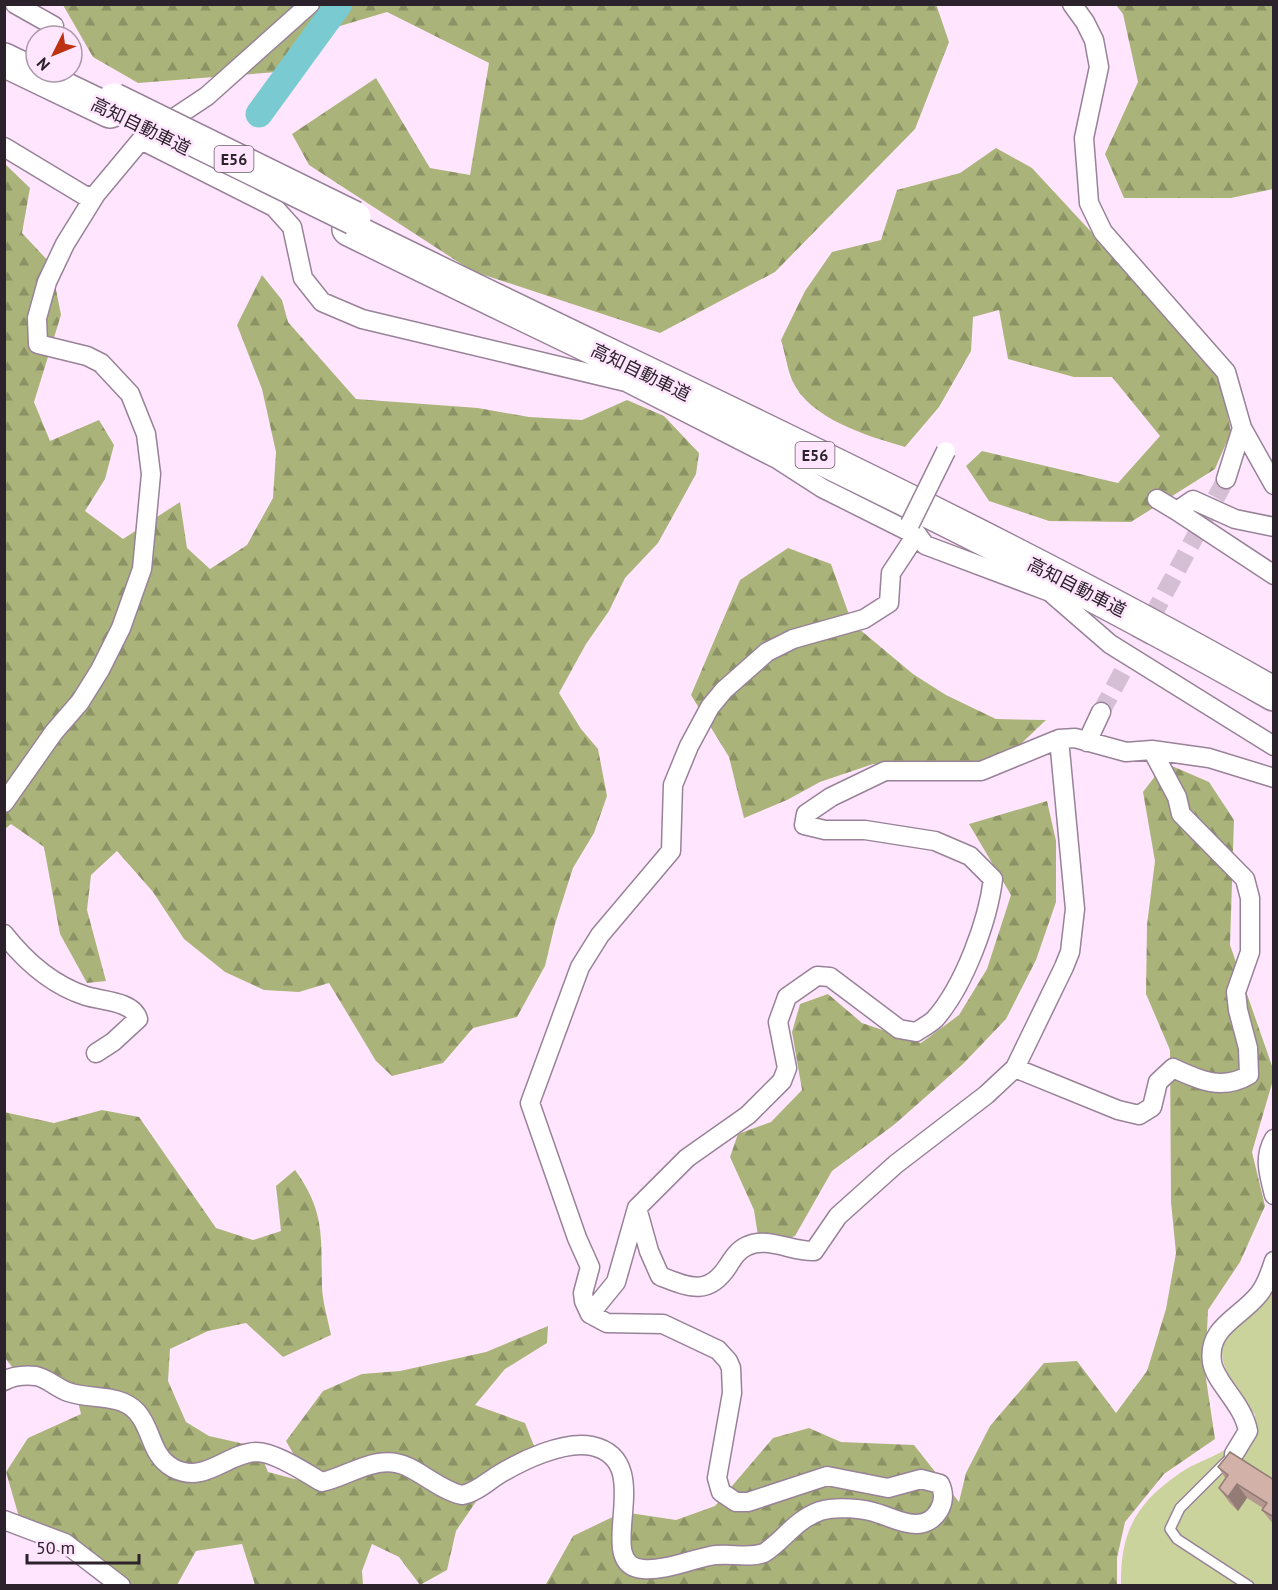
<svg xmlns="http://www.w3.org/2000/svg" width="1278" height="1590" font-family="'PT Sans','Noto Sans JP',sans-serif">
	<defs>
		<pattern id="forest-firs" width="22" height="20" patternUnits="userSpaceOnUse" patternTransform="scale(1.5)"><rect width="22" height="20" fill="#aab47a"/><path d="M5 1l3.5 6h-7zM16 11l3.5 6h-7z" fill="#8b9264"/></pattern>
	</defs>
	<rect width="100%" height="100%" fill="#ffe6fe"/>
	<path fill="#cad39c" d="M1273 1284V1585L1121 1586C1120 1532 1136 1503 1180 1473 1194 1463 1212 1458 1226 1449 1236 1443 1245 1432 1254 1424L1255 1415C1201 1342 1218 1345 1273 1284Z"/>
	<path fill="url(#forest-firs)" d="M936 4 949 42 915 129 775 272 660 333 472 271 309 165 292 134 376 78 430 168 470 175 489 63 387 12 340 26 277 72 138 83 93 57 63 5Z
		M1116 5H1273V189L1231 198H1124L1105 154 1138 82 1123 14Z
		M996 148 1032 168 1207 357 1222 386 1231 432 1215 469 1131 522 1049 521 989 501 966 466 982 451 1118 483 1160 436 1112 377H1074L1008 359 999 310 973 317 971 351 939 407 905 447C868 436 809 419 792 380 787 368 785 352 781 340L805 291 832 252 881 240 897 190 960 173Z
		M5 164 30 188 22 233 51 264 61 315 34 402 50 441 99 420 114 445 105 479 85 511 123 539 180 502 187 548 210 569 247 545 273 498 276 452 262 389 237 325 262 275 282 300 288 322 356 399 478 408 529 417 582 420 627 400 664 416 699 453 696 474 658 543 625 578 609 611 586 644 559 693 581 729 598 749 607 796 594 833 573 868 555 924 545 966 517 1017 473 1028 443 1063 392 1076 376 1061 329 983 299 992 264 990 225 972 184 939 153 892 117 851 91 875 87 910 106 981 87 983 60 934 44 847 11 824 5 829Z
		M788 548 831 564 852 623 913 674 946 695 996 719 1046 720 1003 761 873 764 820 782 787 800 744 818 729 757 691 695 740 580Z
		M1165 763 1209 782 1234 820 1230 945 1273 1069V1080L1252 1152 1265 1206 1240 1262 1208 1310 1205 1372 1215 1439 1164 1474 1125 1522 1117 1558V1585L545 1586 573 1536 623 1512 676 1520 715 1506 773 1438 809 1428 841 1442 914 1445 959 1502 966 1473 990 1426 1044 1363 1077 1361 1116 1413 1147 1371 1166 1309 1176 1253 1171 1202 1170 1050 1146 994 1147 925 1155 861 1143 792Z
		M1047 801 1056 841V902L1036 960 1006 1019 963 1064 895 1124 832 1171 795 1236 760 1249 754 1210 730 1157 738 1134 771 1122 802 1090 792 1032 800 1004 828 994 862 1023 921 1043 959 1015 987 969 1011 895 969 824Z
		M102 1110 139 1117 216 1228 253 1240 281 1231 276 1186 295 1170C325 1211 321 1237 322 1285 322 1301 328 1319 331 1335L283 1357 246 1323 208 1331 170 1349 168 1381 186 1422 209 1436 258 1447 268 1472 310 1483 286 1441 323 1391 362 1374 400 1371 486 1352 548 1326 547 1343 505 1369 475 1405 525 1423 536 1451 507 1464 475 1503 456 1531 447 1570 420 1585 399 1557 372 1544 362 1571 363 1585H255L242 1544 196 1551 177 1585H122L21 1524 6 1472 28 1438 81 1414 74 1386 17 1373 5 1358 4 1112 54 1123Z"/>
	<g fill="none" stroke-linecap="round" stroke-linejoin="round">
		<path stroke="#7acbd1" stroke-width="27" d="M259 114 339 4"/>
		<path stroke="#d5bfd4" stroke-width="18" stroke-dasharray="18 9" stroke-linecap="butt" d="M1101 712 1226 479"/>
		<defs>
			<path id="service" d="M1228 1460 1180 1508 1170 1529 1177 1539 1249 1586"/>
			<path id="minor" d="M15 4 54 26
				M1072 4 1085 22 1094 40 1099 67 1084 138 1089 203 1103 232 1226 372 1242 428 1226 479
				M141 140 274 207 292 227 303 278 322 302 362 319 626 382 777 459 822 488 916 535
				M4 147 87 197 96 194
				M1242 428 1274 485
				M1157 499 1177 511
				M911 526 925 545 1050 592 1110 644 1274 746
				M1274 527 1235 519 1193 500 1177 511 1274 575
				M1087 742 1101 712
				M4 803 54 732 80 702 100 670 121 628 142 569 151 474 146 434 130 394 101 363 87 356 38 344 37 318 47 282 65 244 96 194 141 140 207 96 310 4
				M4 934C26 962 52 985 86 996 102 1001 133 1001 138 1019L113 1042 96 1053
				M1015 1068 1118 1110 1139 1115 1152 1107 1158 1082 1173 1068C1199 1080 1222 1091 1249 1075L1248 1048 1238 1010 1236 992 1250 952V898L1245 879 1181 814 1177 797 1152 750
				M1274 1139C1263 1158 1269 1174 1274 1195
				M637 1208 649 1251 660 1276C688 1287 708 1297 728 1266 733 1258 738 1250 747 1246 767 1236 793 1252 814 1251L838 1216 896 1164 986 1095 1015 1068 1064 967 1070 952 1075 909 1059 739
				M590 1314 616 1282 637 1208 687 1158 748 1115 782 1081 787 1068 778 1022 787 997 817 976 830 977 899 1029 916 1032C922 1028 930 1024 935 1019 964 986 988 921 993 879L970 856 935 841 865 830H825L804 825 806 814 831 797 885 771H981L1059 739 1075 738 1126 752 1152 750 1209 758 1274 778
				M4 1381C13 1376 26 1375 36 1376 47 1378 57 1388 68 1392 90 1400 120 1393 137 1412 153 1430 150 1455 173 1468 204 1485 227 1453 256 1452 275 1452 306 1473 322 1482 350 1476 378 1452 408 1467 425 1475 443 1491 462 1495 475 1493 487 1482 498 1475 521 1461 564 1440 592 1446 660 1461 590 1565 643 1569 664 1571 689 1560 710 1556 728 1552 747 1559 764 1553 784 1540 795 1520 820 1511 836 1506 864 1508 880 1514 892 1518 903 1524 916 1524 936 1524 949 1502 940 1484L921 1479 888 1488 827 1476 748 1502H736L721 1492 717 1478 732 1393 731 1368 728 1361 718 1350 663 1324 607 1323 590 1314 584 1301 583 1293 590 1267 577 1238 530 1103 580 967 600 935 671 851 673 785 689 746 710 707 724 690 767 652 793 639 864 619 889 603 891 573 916 535
				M1234 1454 1248 1431C1243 1403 1215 1383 1212 1362 1207 1327 1240 1318 1259 1294 1267 1284 1270 1273 1274 1261
				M4 1520 65 1543 121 1586"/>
			<path id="motorway" d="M4 60 110 111
				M349 229C658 382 974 523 1274 694"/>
		</defs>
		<use href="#service" stroke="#988298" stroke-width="12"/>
		<use href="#minor" stroke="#988298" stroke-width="21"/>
		<use href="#motorway" stroke="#988298" stroke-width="36"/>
		<use href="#service" stroke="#fff" stroke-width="9"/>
		<use href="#minor" stroke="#fff" stroke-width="18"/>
		<use href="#motorway" stroke="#fff" stroke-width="33"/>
		<defs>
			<path id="minor-bridge" d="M910 524 946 451"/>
			<path id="motorway-bridge" d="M114 100 354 218"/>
		</defs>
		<use href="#minor-bridge" stroke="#988298" stroke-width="21" stroke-linecap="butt"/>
		<use href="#motorway-bridge" stroke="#988298" stroke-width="36" stroke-linecap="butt"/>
		<use href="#minor-bridge" stroke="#fff" stroke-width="18"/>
		<use href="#motorway-bridge" stroke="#fff" stroke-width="33"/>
	</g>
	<path fill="#b59890" d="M1218 1467 1274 1480V1525L1262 1510 1263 1508 1247 1498 1238 1511 1229 1502 1219 1488 1226 1479Z"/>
	<path fill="#937c76" d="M1237 1484 1247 1498 1238 1511 1228 1497Z"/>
	<path fill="#d2b1a8" stroke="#937c76" stroke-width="1.5" d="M1230 1452 1274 1480V1517L1262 1510 1267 1503 1237 1484 1228 1497 1219 1488 1228 1475 1218 1467Z"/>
	<g text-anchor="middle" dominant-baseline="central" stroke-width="5" stroke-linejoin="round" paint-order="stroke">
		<g fill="#ffe6fe" stroke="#6b5d6a" stroke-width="1.5">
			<rect x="214.5" y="146" width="39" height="26" rx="4.5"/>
			<rect x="795.5" y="442" width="39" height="26" rx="4.5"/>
		</g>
		<g font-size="16" font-weight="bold" fill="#2b222b">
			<text x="234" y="159">E56</text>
			<text x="815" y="455">E56</text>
		</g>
		<g font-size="18" fill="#2b222b" stroke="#ffe6fe">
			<text transform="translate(141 126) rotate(26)">高知自動車道</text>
			<text transform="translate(641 372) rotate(26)">高知自動車道</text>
			<text transform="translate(1077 587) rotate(27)">高知自動車道</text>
		</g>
	</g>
	<rect width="1278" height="1590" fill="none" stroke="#2b222b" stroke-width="12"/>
	<g transform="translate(54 54) rotate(227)"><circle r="28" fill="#ffe6fe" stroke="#aa98aa" stroke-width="1.5"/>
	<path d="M0-4.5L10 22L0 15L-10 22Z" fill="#bc3213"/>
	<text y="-9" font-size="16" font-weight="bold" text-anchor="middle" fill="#2b222b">N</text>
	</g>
	<path d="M27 1554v9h112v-9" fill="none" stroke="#2b222b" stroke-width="3"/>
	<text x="36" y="1554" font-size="18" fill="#2b222b" stroke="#ffe6fe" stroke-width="4.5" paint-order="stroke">50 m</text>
</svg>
